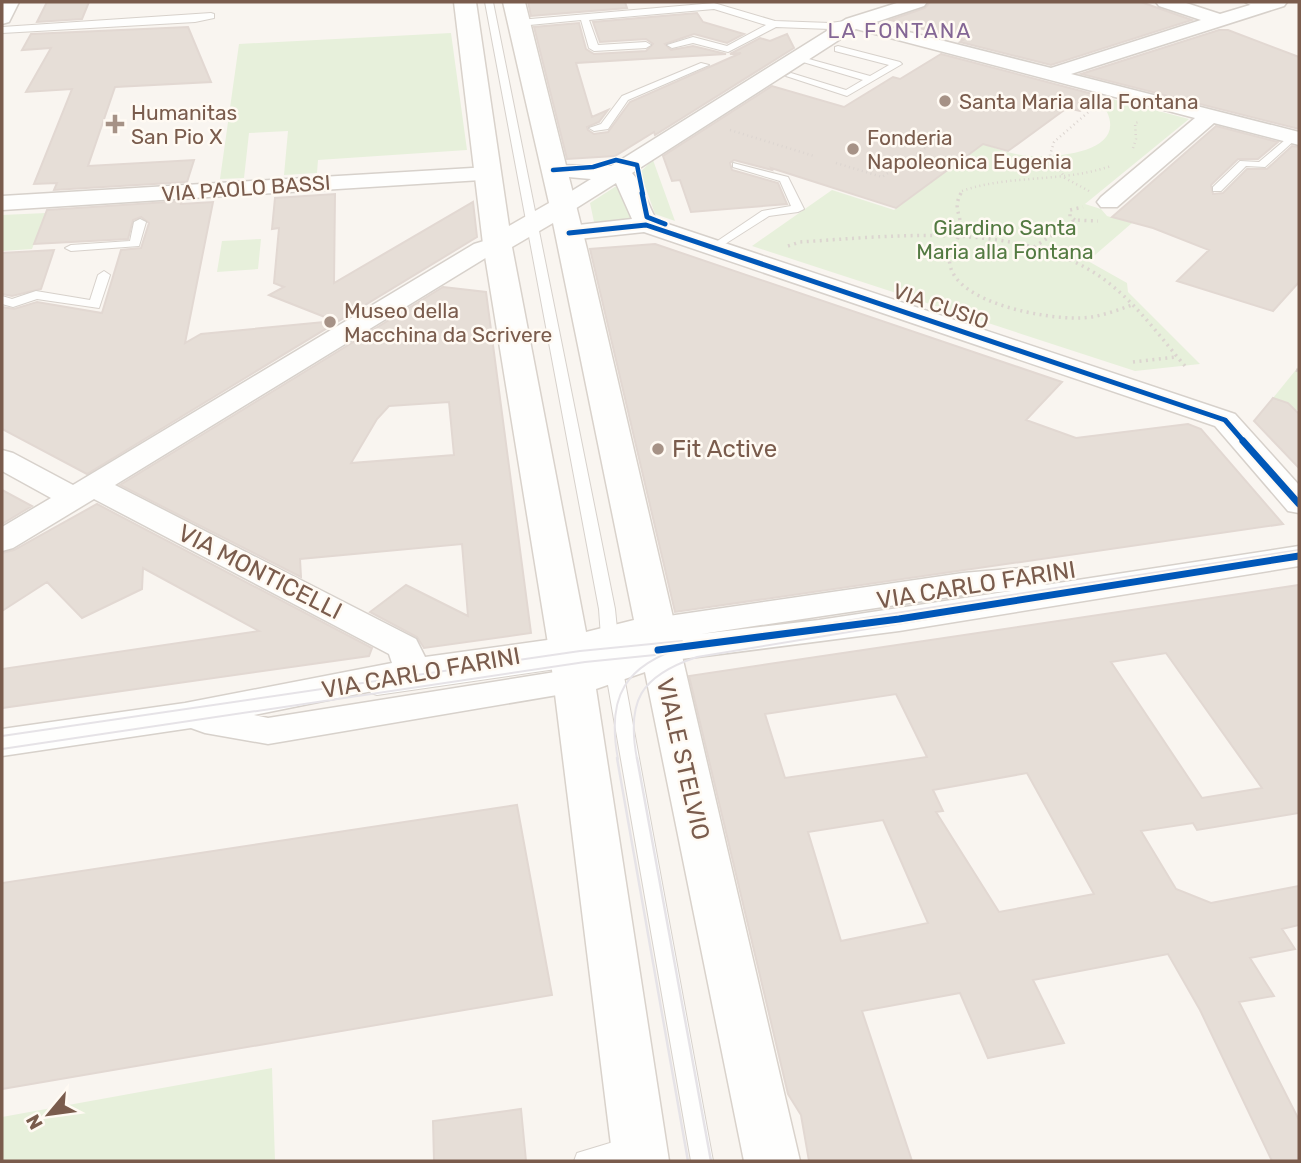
<svg xmlns="http://www.w3.org/2000/svg" width="1301" height="1163" font-family="Rubik,sans-serif">
	<rect width="100%" height="100%" fill="#f9f5f0"/>
	<path fill="#e7f0db" d="M451 33 467 150 318 160 317 173 284 175 288 131 249 133 244 178 220 179 239 44Z
		M1112 99 1189 119 1085 204 1101 209 1107 216 1132 223 1088 261 1127 283 1128 292 1200 364 1135 371 752 246 832 190 894 210 983 144C995 148 1008 153 1021 155 1048 159 1127 155 1107 112L1099 109Z
		M653 160 675 221 655 214 640 172Z
		M621 183 633 219 594 222 590 203Z
		M46 213 32 249 2 251V215Z
		M261 239 258 269 217 272 222 241Z
		M1299 366V410H1295L1288 403 1273 398Z
		M272 1068 275 1161H2V1117Z"/>
	<path fill="#e6ded7" stroke="#e2d8d2" stroke-width="2" fill-rule="evenodd" d="M47 2H89L82 19 37 22Z
		M528 2H625L627 8 531 16Z
		M930 2H1141L1192 20 1051 65 960 42 963 40 890 20 925 8Z
		M697 13 703 22 744 34 727 43 694 34 665 44 671 50 693 46 726 54 576 63 592 117 608 110 599 122 587 127 588 130 594 134 608 132 630 102 741 53 730 54 760 38 770 41 787 34 794 48 655 135 654 132 615 156 567 159 534 27 579 23 586 49 594 54 646 51 653 44 646 39 600 42 593 22Z
		M188 27 211 82 115 87 88 166 194 160 187 182 54 190 57 183 34 184 72 89 26 92 51 48 22 50 31 34Z
		M1219 30H1228L1299 57V129L1081 74Z
		M941 54 1100 96 1080 111 1067 108 1008 151 983 144 896 208 771 168 772 170 734 160 730 163 732 170 778 183 787 204 691 212 680 180 672 181 663 156 772 86 844 107 893 77 900 79Z
		M1216 126 1278 142 1258 159H1238L1211 185 1213 194 1223 193 1247 169H1267L1292 146 1299 147V282L1273 311 1177 281 1209 250 1153 228 1112 217Z
		M335 194 334 283 473 202 477 237 87 474 2 429V307L14 309 37 302 102 313 121 250 141 248 149 223 141 217 133 220 128 239 34 244 47 210 182 201 181 204 213 202 185 343 201 334 335 321 269 295 284 287 274 283 279 228 272 229 275 198Z
		M655 244 1062 382 1026 420 1076 438 1188 424 1201 429 1283 524 675 612 590 249Z
		M54 250 41 289 12 296 2 294V253Z
		M443 287 486 292 531 633 424 648 417 637 370 612 406 585 468 616 462 544 300 559 301 577 120 485ZM449 402 454 455 351 463 377 419 389 406Z
		M1273 398 1288 403 1299 414V468L1254 421Z
		M2 490 32 506 2 524Z
		M97 504 372 648 369 656 2 708V669L259 631 143 568 142 589 82 618 47 582 2 611V553L14 550Z
		M1299 585V813L1197 830 1193 823 1141 831 1176 889 1211 903 1299 886V925L1282 929 1295 949 1250 958 1274 996 1239 1002 1299 1120V1161H1272L1200 1010 1168 954 1033 980 1064 1043 988 1058 960 993 862 1011 912 1161H809L801 1115 788 1094 689 676ZM1166 653 1262 788 1202 798 1111 662ZM896 694 927 757 785 778 765 714ZM1027 773 1094 894 999 912 936 812 943 811 933 790ZM883 820 928 923 841 941 808 832Z
		M517 805 552 995 2 1089V883Z
		M521 1109 526 1161H434L433 1121Z"/>
	<g fill="none" stroke-linecap="round" stroke-linejoin="round">
		<defs>
			<path id="lane" d="M485 2H493L615 609 619 649 627 650 629 654 627 658 621 660 713 1161H691L604 662 377 695 371 693 368 689 371 685 377 683 602 651 599 609Z
				M1244 2H1255L1266 7 1262 10Z
				M714 3 775 21 830 23 853 20 857 23 830 29 776 27 728 52 693 43 672 48 667 45 693 37 727 46 766 25 714 9 589 20 598 45 646 42 651 45 646 48 594 51 589 48 581 20 519 26 515 23 519 20Z
				M211 13 214 14V18L195 22 2 33V27Z
				M838 46 900 62 902 64 847 96 786 76 791 73 846 90 863 80 793 59 798 56 870 76 889 65 835 51V47Z
				M701 63 709 65 628 100 608 129 594 131 589 128 601 124 622 96Z
				M1292 134 1297 137 1296 139 1265 167 1246 166 1221 191H1213V187L1240 161 1259 162Z
				M733 163 788 177 804 209 798 212 769 216 714 251 708 248 710 246 762 211 791 206 780 181 733 167Z
				M140 219 146 222 139 246 71 251 65 248 71 245 130 241 134 222Z
				M104 271 110 275 99 308 37 299 13 307 2 304V296L12 299 36 291 90 300 98 275Z
				M633 1136 641 1140 644 1147 641 1154 620 1161H574L577 1153Z"/>
			<path id="street" d="M2 2H19L9 22 2 24Z
				M900 2H927L924 6 873 23 1051 68 1201 20 1159 6 1156 2H1183L1220 14 1260 2H1287L1284 6 1071 74 1299 132V145L1214 123 1117 207H1101L1097 202 1101 197 1195 118 856 29 632 173 637 179 656 220 1235 414 1299 485V513L1288 511 1215 426 644 232 569 240 560 238 557 233 560 228 569 226 632 219 616 183 570 212H554L550 207 554 202 591 179 545 175 542 170 545 165 611 166 846 19Z
				M489 167 497 169 500 174 497 179 2 210V196Z
				M497 237 506 239 509 244 506 249 492 254 115 485 416 639 425 657 569 637 581 641 587 649 581 657 569 661 412 683 254 715 268 718 574 669 587 672 592 681 587 690 268 744 205 733 191 728 2 756V729L185 703 392 663 389 654 94 499 13 548 2 551V527L51 498 2 471V450L13 453 73 485 474 244Z
				M1299 546V566L899 631 658 662 646 658 640 650 646 642 652 640 643 637 638 629 643 621 655 618 963 573 1033 567 1045 570 1050 578 1045 585ZM1011 591 819 620 701 634 963 595Z"/>
			<path id="secondary" d="M454 2H476L509 226 549 203 503 2H525L587 249 800 1161H744L645 672 596 689 669 1161H613L551 662 483 244ZM553 223 634 620 586 632 512 247ZM618 651 591 661V658Z"/>
		</defs>
		<use href="#lane" stroke="#d7d1cb" stroke-width="2"/>
		<use href="#street" stroke="#d7d1cb" stroke-width="3"/>
		<use href="#secondary" stroke="#d9d2cb" stroke-width="3"/>
		<path stroke="#dcd5d0" stroke-width="2.5" stroke-dasharray="1 3.5" stroke-linecap="butt" d="M730 130 814 156
			M1133 148 1136 139 1135 123 1139 122
			M836 163 882 177 933 143
			M1089 191 1065 178 1050 155 1054 142 1093 108
			M960 195 962 191C1011 174 1062 183 1111 166"/>
		<path stroke="#dcd5d0" stroke-width="3.5" stroke-dasharray="2 4.5" stroke-linecap="butt" d="M961 193C952 210 962 213 960 229 959 242 947 252 950 265 958 304 1047 319 1079 318 1097 318 1115 311 1132 305
			M1075 220 1070 217V210L1083 207
			M788 246 800 242C896 236 1029 219 1110 284 1139 307 1161 338 1185 366
			M1034 247 1075 220 1098 221
			M1133 362 1176 357
			M1296 370 1299 371"/>
		<use href="#lane" fill="#fefefd" fill-rule="evenodd"/>
		<use href="#street" fill="#fefefd" fill-rule="evenodd"/>
		<use href="#secondary" fill="#fefefd" fill-rule="evenodd"/>
		<path stroke="#e6e3e7" stroke-width="2" d="M2 736 580 651 682 641
			M2 749 585 662 655 655
			M618 759C606 696 625 665 686 646L1299 550
			M637 759C626 701 640 676 697 657L1154 582"/>
		<path stroke="#e6e3e7" stroke-width="2.5" d="M617 758 688 1161
			M637 758 711 1161"/>
		<defs>
			<path id="cycleway-far2" d="M553 170 593 167 616 160 637 165 643 195"/>
			<path id="cycleway-far1" d="M642 193 647 217 665 224
				M569 233 646 225 1225 420 1245 443"/>
			<path id="cycleway" d="M1243 441 1299 504
				M658 650 899 619 1299 556"/>
		</defs>
		<use href="#cycleway-far2" stroke="#fffaf3" stroke-width="7"/>
		<use href="#cycleway-far1" stroke="#fffaf3" stroke-width="9"/>
		<use href="#cycleway" stroke="#fffaf3" stroke-width="11"/>
		<use href="#cycleway-far2" stroke="#0057b8" stroke-width="4.5"/>
		<use href="#cycleway-far1" stroke="#0057b8" stroke-width="5"/>
		<use href="#cycleway" stroke="#0057b8" stroke-width="7"/>
	</g>
	<g fill="#a69286" stroke="#fffaf3" stroke-width="2.5">
		<circle cx="945" cy="101" r="7"/>
		<path d="M111.5 113.5h7v7h7v7h-7v7h-7v-7h-7v-7h7z"/>
		<circle cx="853" cy="149" r="7"/>
		<circle cx="330" cy="322" r="7"/>
		<circle cx="658" cy="449" r="7"/>
	</g>
	<g text-anchor="middle" dominant-baseline="central" stroke-width="5" stroke-linejoin="round" paint-order="stroke">
		<g font-size="21" letter-spacing="2" fill="#846695" stroke="#fffaf3">
			<text x="900" y="30">LA FONTANA</text>
		</g>
		<g font-size="21" fill="#7a5c4d" stroke="#fffaf3" text-anchor="start">
			<text x="959" y="101">Santa Maria alla Fontana</text>
			<text x="131" y="112">Humanitas<tspan x="131" dy="24">San Pio X</tspan></text>
			<text x="867" y="137">Fonderia<tspan x="867" dy="24">Napoleonica Eugenia</tspan></text>
			<text x="344" y="310">Museo della<tspan x="344" dy="24">Macchina da Scrivere</tspan></text>
		</g>
		<g font-size="21" fill="#7a5c4d" stroke="#fffaf3">
			<text transform="translate(246 188) rotate(-4)">VIA PAOLO BASSI</text>
			<text transform="translate(941 306) rotate(19)">VIA CUSIO</text>
		</g>
		<g font-size="21" fill="#537a41" stroke="#fffaf3">
			<text x="1005" y="227">Giardino Santa<tspan x="1005" dy="24">Maria alla Fontana</tspan></text>
		</g>
		<g font-size="24" fill="#7a5c4d" stroke="#fffaf3" text-anchor="start">
			<text x="672" y="449">Fit Active</text>
		</g>
		<g font-size="24" fill="#7a5c4d" stroke="#fffaf3">
			<text transform="translate(260 572) rotate(27)">VIA MONTICELLI</text>
			<text transform="translate(976 585) rotate(-9)">VIA CARLO FARINI</text>
			<text transform="translate(421 673) rotate(-10)">VIA CARLO FARINI</text>
			<text transform="translate(683 759) rotate(77)">VIALE STELVIO</text>
		</g>
	</g>
	<rect width="1301" height="1163" fill="none" stroke="#7a5c4d" stroke-width="7"/>
	<g transform="translate(49 1114) rotate(241)" stroke="#fffaf3" stroke-width="5" paint-order="stroke">
	<path d="M0-5L12 26L0 18L-12 26Z" fill="#7a5c4d"/>
	<text y="-10" font-size="19" font-weight="bold" text-anchor="middle" fill="#7a5c4d">N</text>
	</g>
</svg>
